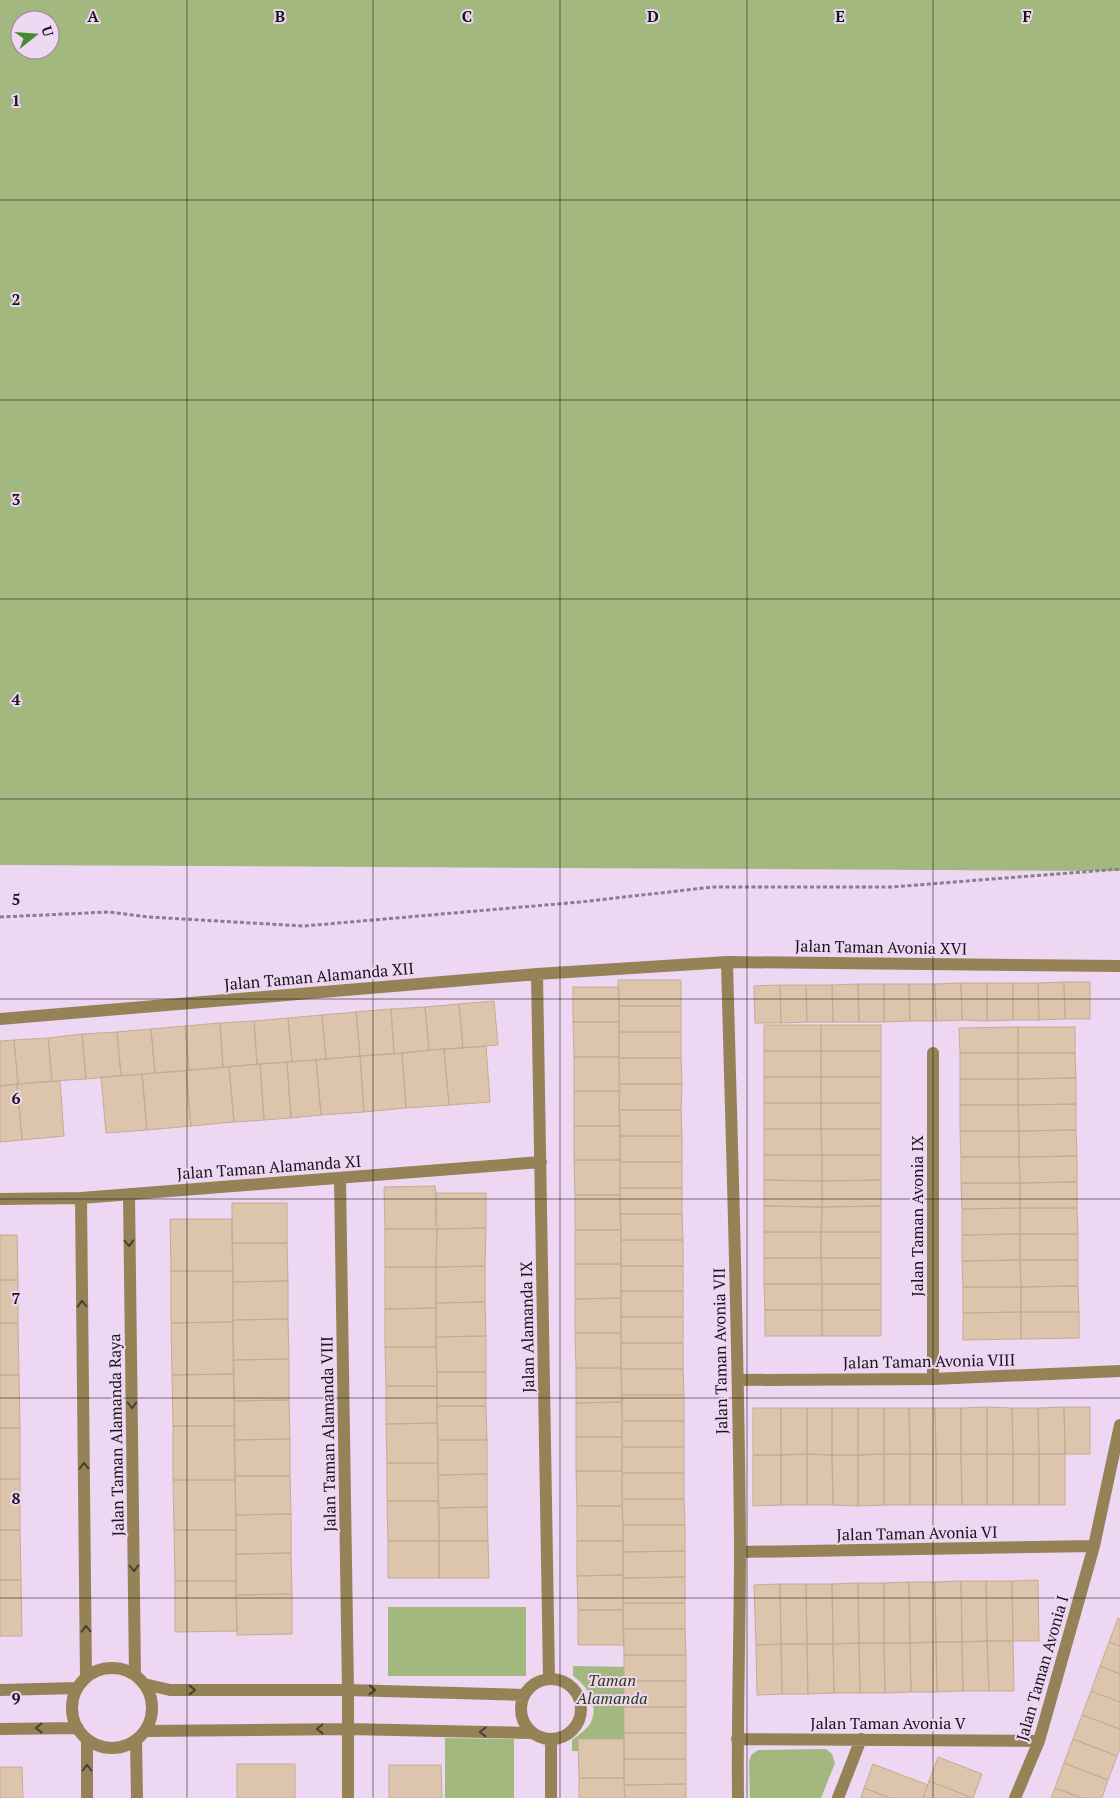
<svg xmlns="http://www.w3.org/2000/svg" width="1120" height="1798" font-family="'PT Serif',serif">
	<rect width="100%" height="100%" fill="#edd7f2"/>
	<path fill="#a2b87f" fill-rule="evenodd" d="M0 0H1120V871L0 865ZM20 20H50V50H20Z
		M388 1607H526V1676H388Z
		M573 1666 635 1667 634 1752 572 1751V1740C578 1735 585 1731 590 1724 600 1706 588 1686 573 1676Z
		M445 1738 514 1739V1798H445Z
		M826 1749 832 1754 835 1763 821 1798H750L749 1763 751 1755 758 1750Z"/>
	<path fill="#ddc4ac" stroke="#c4ac94" d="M618 980H681V1006H619Z
		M1064 982 1065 1019 1039 1020 1038 983Z
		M1064 982H1090V1019H1065Z
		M961 983 962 1020 936 1021 935 984Z
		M961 983H987V1021L962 1020Z
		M987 983H1013V1020L987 1021Z
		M1013 983H1038L1039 1020H1013Z
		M858 984 859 1022H833L832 985Z
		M858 984H884V1022H859Z
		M884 984H909L910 1021 884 1022Z
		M909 984H935L936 1021H910Z
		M780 985 781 1023H755L754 986Z
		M780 985H806L807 1022 781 1023Z
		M806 985H832L833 1022H807Z
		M573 987H619V1022H573Z
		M494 1001 498 1045 463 1048 459 1004Z
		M459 1004 463 1048 429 1050 425 1007Z
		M619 1006H681V1032H619Z
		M425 1007 429 1050 394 1054 391 1009Z
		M391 1009 394 1054 360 1056 356 1012Z
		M356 1012 360 1056 326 1059 322 1015Z
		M322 1015 326 1059 292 1062 288 1018Z
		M288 1018 292 1062 257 1064 254 1021Z
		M254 1021 257 1064 223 1067 220 1023Z
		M573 1022H619V1057H574Z
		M220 1023 223 1067 189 1070 185 1026Z
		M764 1025H821V1051H764Z
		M821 1025H881V1051H821Z
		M185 1026 189 1070 155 1073 151 1029Z
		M1018 1027H1075V1053H1018Z
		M1018 1027V1053H960L959 1028Z
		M151 1029 155 1073 121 1076 117 1032Z
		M117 1032 121 1076 86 1079 82 1034Z
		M619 1032H681V1058H619Z
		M82 1034 86 1079 52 1081 48 1038Z
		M48 1038 52 1081 18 1084 14 1040Z
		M14 1040 18 1084 0 1086V1041Z
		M486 1046 490 1102 449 1105 444 1049Z
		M444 1049 449 1105 406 1108 402 1053Z
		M764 1051H821V1077H764Z
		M821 1051H881V1077H821Z
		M402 1053 406 1108 364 1112 360 1056Z
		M960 1053H1018V1079H960Z
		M1018 1053H1075L1076 1078 1018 1079Z
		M360 1056 364 1112 321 1115 316 1060Z
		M574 1057H619V1091H574Z
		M619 1058H681L682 1084H620Z
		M316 1060 321 1115 291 1118 287 1062Z
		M287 1062 291 1118 264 1120 260 1064Z
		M260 1064 264 1120 234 1122 229 1067Z
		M229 1067 234 1122 191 1126 186 1071Z
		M186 1071 191 1126 147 1130 142 1074Z
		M142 1074 147 1130 106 1133 101 1077Z
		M764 1077H821V1103H764Z
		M821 1077H881V1103H821Z
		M1076 1078V1104L1018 1105V1079Z
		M960 1079H1018V1105H960Z
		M60 1081 64 1136 22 1140 17 1084Z
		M17 1084 22 1140 0 1142V1086Z
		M620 1084H682L681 1110H619Z
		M574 1091H619L620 1126H574Z
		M764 1103H821V1129H764Z
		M821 1103H881V1129H821Z
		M1076 1104V1130L1019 1131 1018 1105Z
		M960 1105H1018L1019 1131H960Z
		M619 1110H681L682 1136H620Z
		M574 1126H620V1160H574Z
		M764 1129H821L822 1155H764Z
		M821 1129H881V1155H822Z
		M1076 1130 1077 1156 1019 1157V1131Z
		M960 1131H1019V1157H961Z
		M620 1136H682V1162H620Z
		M764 1155H822V1181L764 1180Z
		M822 1155H881V1180L822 1181Z
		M1077 1156V1182L1020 1183 1019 1157Z
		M961 1157H1019L1020 1183H961Z
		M574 1160H620V1195H575Z
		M620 1162H682V1188H620Z
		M764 1180 822 1181V1207L764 1206Z
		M881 1180V1206L822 1207V1181Z
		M1077 1182V1208H1020V1183Z
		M961 1183H1020V1208L962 1209Z
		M435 1186 436 1193 435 1229H385L384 1187Z
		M620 1188H682V1214H620Z
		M436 1193H486V1228L437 1229Z
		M575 1195H620L621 1230H575Z
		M232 1203H287V1243H232Z
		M764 1206 822 1207 821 1232H764Z
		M881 1206V1232H821L822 1207Z
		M1020 1208V1234L962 1235V1209Z
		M1020 1208H1077L1078 1234H1020Z
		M620 1214H682L683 1240H621Z
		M170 1219H232L233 1271H171Z
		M486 1228 485 1266 436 1267 437 1229Z
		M385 1229H437L436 1267H385Z
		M575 1230H621V1264H575Z
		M764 1232H821V1258H764Z
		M821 1232H881V1258H821Z
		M1020 1234V1260L962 1261V1235Z
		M1020 1234H1078V1260H1020Z
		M0 1235H17L18 1280H0Z
		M621 1240H683V1266H621Z
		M232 1243H287L288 1281 233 1282Z
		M764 1258H821L822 1284H764Z
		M821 1258H881V1284H822Z
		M1020 1260 1021 1287H963L962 1261Z
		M1020 1260H1078V1286L1021 1287Z
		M575 1264H621V1298L575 1299Z
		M485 1266V1302L436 1303V1267Z
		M621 1266H683V1291H621Z
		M385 1267H436V1308L385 1309Z
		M171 1271H233V1322L171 1323Z
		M0 1280H18V1323H0Z
		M288 1281V1319L233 1320V1282Z
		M764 1284H822V1310H765Z
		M822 1284H881V1310H822Z
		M1078 1286 1079 1312H1021V1287Z
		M963 1287H1021V1312L963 1313Z
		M621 1291H683V1317H621Z
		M621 1298V1333H575V1299Z
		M485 1302 486 1336 436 1337V1303Z
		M436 1308V1347H385V1309Z
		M765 1310H822V1336H765Z
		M822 1310H881V1336H822Z
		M1021 1312H1079V1338L1021 1339Z
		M1021 1312V1339L963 1340V1313Z
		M621 1317H683V1343H621Z
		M288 1319 289 1359 233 1360V1320Z
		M233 1322 234 1374 172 1375 171 1323Z
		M0 1323H18L19 1375H0Z
		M575 1333H621V1368H576Z
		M486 1336V1372H437L436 1337Z
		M621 1343H683V1369H621Z
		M385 1347H436L437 1386H386Z
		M289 1359V1400L234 1401 233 1360Z
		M576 1368H621L622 1402 576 1403Z
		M621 1369H683L684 1395H622Z
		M437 1372H486V1406H437Z
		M234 1374 235 1426H173L172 1375Z
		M0 1375H19L20 1428H0Z
		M386 1386H437V1423L386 1424Z
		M622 1395H684V1421H622Z
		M289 1400 290 1439 234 1440V1401Z
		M622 1402V1437H576V1403Z
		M437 1406H486L487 1440H438Z
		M987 1407 1012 1408 1013 1454H987Z
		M987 1407V1454H961V1408Z
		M1064 1407H1090V1454H1065Z
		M1064 1407 1065 1454H1039L1038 1408Z
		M753 1408H781V1455H753Z
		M781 1408H807V1454L781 1455Z
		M807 1408H832V1455L807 1454Z
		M832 1408H858V1455H832Z
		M858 1408H884V1454L858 1455Z
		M884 1408H909L910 1454H884Z
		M909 1408H935L936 1454H910Z
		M935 1408H961V1454H936Z
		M1012 1408H1038L1039 1454H1013Z
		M622 1421H684V1447H622Z
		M437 1423 438 1463H387L386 1424Z
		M173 1426H235V1480H173Z
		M0 1428H20V1479H0Z
		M576 1437H622V1471H576Z
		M290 1439V1476H235L234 1440Z
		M438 1440H487V1474L438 1475Z
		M622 1447H684V1473H622Z
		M807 1454 832 1455 833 1505H807Z
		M807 1454V1505H781V1455Z
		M884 1454H910V1505H884Z
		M884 1454V1505L858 1506V1455Z
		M910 1454H936V1505H910Z
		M936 1454H961L962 1505H936Z
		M961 1454H987V1505H962Z
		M987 1454H1013V1505H987Z
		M1013 1454H1039V1505H1013Z
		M1039 1454H1065V1505H1039Z
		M753 1455H781V1505L753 1506Z
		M832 1455H858V1506L833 1505Z
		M387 1463H438V1501H387Z
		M576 1471H622V1506H577Z
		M622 1473H684V1499H622Z
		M487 1474V1507L439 1508 438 1475Z
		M235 1476H290L291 1514 236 1515Z
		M0 1479H20V1530H0Z
		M173 1480H235L236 1530H174Z
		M622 1499H684L685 1525H623Z
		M387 1501H438L439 1541H388Z
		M577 1506H622L623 1541H577Z
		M487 1507 488 1541H439V1508Z
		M291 1514V1553L236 1554V1515Z
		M623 1525H685V1551L623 1552Z
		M0 1530H20L21 1580H0Z
		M174 1530H236V1581H175Z
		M388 1541H439V1578H388Z
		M439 1541H488L489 1578H439Z
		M577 1541H623V1575L577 1576Z
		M685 1551V1577L623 1578V1552Z
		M291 1553 292 1594 236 1595V1554Z
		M623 1575V1610H578L577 1576Z
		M685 1577V1603H623V1578Z
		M0 1580H21L22 1636H0Z
		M1038 1580 1039 1641H1013L1012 1581Z
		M175 1581H236L237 1631 175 1632Z
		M961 1581H986L987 1641 962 1642Z
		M961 1581 962 1642H936L935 1582Z
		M986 1581H1012L1013 1641H987Z
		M909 1582H935L936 1642 910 1643Z
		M909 1582 910 1643H884V1583Z
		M858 1583H884V1643H859Z
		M858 1583 859 1643 833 1644 832 1584Z
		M780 1584H806L807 1644H781Z
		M780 1584 781 1644 756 1645 754 1585Z
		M806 1584H832L833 1644H807Z
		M292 1594V1634L237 1635 236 1595Z
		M623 1603H685V1629H623Z
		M578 1610H623L624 1645H578Z
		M1118 1618 1120 1619V1646L1109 1642Z
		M623 1629H685L686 1655H624Z
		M987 1641H1013L1014 1691H989Z
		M987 1641 989 1691H963L962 1642Z
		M936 1642H962L963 1691 937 1692Z
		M936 1642 937 1692H911L910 1643Z
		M1109 1642 1120 1646V1674L1100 1666Z
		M859 1643H884L885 1693H860Z
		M859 1643 860 1693H834L833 1644Z
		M884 1643H910L911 1692 885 1693Z
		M781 1644H807L808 1694H782Z
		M781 1644 782 1694 757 1695 756 1645Z
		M807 1644H833L834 1693 808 1694Z
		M624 1655H686V1681H624Z
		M1100 1666 1120 1674V1702L1091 1691Z
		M624 1681H686V1707H624Z
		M1091 1691 1120 1702V1729L1082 1715Z
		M624 1707H686V1733H624Z
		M1082 1715 1120 1729V1749L1117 1756 1073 1739Z
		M624 1733H686V1759H624Z
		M578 1739H624V1778H579Z
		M1073 1739 1117 1756 1108 1780 1064 1763Z
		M938 1757 982 1774 973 1798 929 1781Z
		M624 1759H686V1784L624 1785Z
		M1064 1763 1108 1780 1102 1798H1082L1055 1788Z
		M237 1764H295V1798H237Z
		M873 1764 928 1785 923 1798H890L864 1788Z
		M389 1765H441L442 1798H389Z
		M0 1767H22L23 1798H0Z
		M579 1778H624L625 1798H579Z
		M929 1781 973 1798H923Z
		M686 1784V1798H625L624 1785Z
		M864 1788 890 1798H861Z
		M1055 1788 1082 1798H1051Z"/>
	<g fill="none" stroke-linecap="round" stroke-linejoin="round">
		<path stroke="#8b7c8f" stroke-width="3" stroke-dasharray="4 2.5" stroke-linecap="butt" d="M0 917 108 912 149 917 304 926 580 902 713 887H891L1120 869"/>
		<path stroke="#968257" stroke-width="12" d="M727 962C732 1158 739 1354 740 1550 740 1633 737 1715 738 1798
			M537 974 549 1678
			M0 1019 537 974 727 962 1120 966
			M933 1053V1379
			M340 1179 348 1690V1798
			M129 1194 135 1675
			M81 1198 86 1678
			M0 1199 81 1198 541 1162
			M738 1380 933 1379 1120 1371
			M740 1552 1094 1546
			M72 1708a40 40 0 1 1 80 0a40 40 0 1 1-80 0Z
			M521 1709a30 30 0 1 1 60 0a30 30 0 1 1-60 0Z
			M144 1684 170 1690H348L524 1695
			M0 1690 77 1688
			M0 1729 78 1728
			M145 1731 348 1729 531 1733
			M737 1739 1039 1741
			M136 1740 137 1798
			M87 1798V1739
			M551 1798V1740
			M838 1798 861 1739
			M1015 1798 1039 1741 1094 1546 1120 1425"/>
	</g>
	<defs><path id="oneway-chevron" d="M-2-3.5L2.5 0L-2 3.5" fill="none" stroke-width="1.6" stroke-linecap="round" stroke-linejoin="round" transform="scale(1.25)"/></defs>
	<g stroke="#4c3f34">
		<use href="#oneway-chevron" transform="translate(129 1243) rotate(89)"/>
		<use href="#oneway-chevron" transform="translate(82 1304) rotate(-91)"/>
		<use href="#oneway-chevron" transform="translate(132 1405) rotate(89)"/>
		<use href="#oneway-chevron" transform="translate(84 1466) rotate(-91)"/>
		<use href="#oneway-chevron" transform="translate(134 1568) rotate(89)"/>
		<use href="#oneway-chevron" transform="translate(86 1629) rotate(-91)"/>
		<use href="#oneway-chevron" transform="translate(192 1690)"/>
		<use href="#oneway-chevron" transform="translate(372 1690) rotate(2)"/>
		<use href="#oneway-chevron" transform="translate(39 1728) rotate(180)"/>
		<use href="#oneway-chevron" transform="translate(320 1729) rotate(179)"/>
		<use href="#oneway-chevron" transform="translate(483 1732) rotate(-179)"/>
		<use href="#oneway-chevron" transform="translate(87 1768) rotate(-90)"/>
	</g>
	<path fill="none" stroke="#1a121c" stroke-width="1" stroke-opacity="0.55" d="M187 0V1798M373 0V1798M560 0V1798M747 0V1798M933 0V1798M0 200H1120M0 400H1120M0 599H1120M0 799H1120M0 999H1120M0 1199H1120M0 1398H1120M0 1598H1120"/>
	<g text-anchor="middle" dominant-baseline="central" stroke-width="4" stroke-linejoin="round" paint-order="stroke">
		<g font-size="16" fill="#1a121c" stroke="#edd7f2">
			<text transform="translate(881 947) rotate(1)">Jalan Taman Avonia XVI</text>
			<text transform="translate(319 976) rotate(-5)">Jalan Taman Alamanda XII</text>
			<text transform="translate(269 1167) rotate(-4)">Jalan Taman Alamanda XI</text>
			<text transform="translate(917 1216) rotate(-90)">Jalan Taman Avonia IX</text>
			<text transform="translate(527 1327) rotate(-91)">Jalan Alamanda IX</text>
			<text transform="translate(720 1351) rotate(-91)">Jalan Taman Avonia VII</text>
			<text transform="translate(929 1361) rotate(-1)">Jalan Taman Avonia VIII</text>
			<text transform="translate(328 1434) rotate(-91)">Jalan Taman Alamanda VIII</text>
			<text transform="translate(116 1435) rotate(-91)">Jalan Taman Alamanda Raya</text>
			<text transform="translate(917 1533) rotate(-1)">Jalan Taman Avonia VI</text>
			<text transform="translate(1042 1668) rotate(-74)">Jalan Taman Avonia I</text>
			<text x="888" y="1723">Jalan Taman Avonia V</text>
		</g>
		<g font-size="16" font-style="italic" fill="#2c3b10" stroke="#edd7f2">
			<text x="612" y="1680">Taman<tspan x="612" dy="18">Alamanda</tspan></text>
		</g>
	</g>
	<g font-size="16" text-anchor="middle" font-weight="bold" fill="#1a121c" stroke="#edd7f2" stroke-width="4" stroke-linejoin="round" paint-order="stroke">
		<text x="93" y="22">A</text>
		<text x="280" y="22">B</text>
		<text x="467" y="22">C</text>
		<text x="653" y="22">D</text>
		<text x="840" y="22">E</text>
		<text x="1027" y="22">F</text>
		<text x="16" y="106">1</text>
		<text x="16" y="305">2</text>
		<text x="16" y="505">3</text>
		<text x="16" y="705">4</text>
		<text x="16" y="905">5</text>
		<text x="16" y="1104">6</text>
		<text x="16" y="1304">7</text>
		<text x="16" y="1504">8</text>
		<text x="16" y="1704">9</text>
	</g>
	<g transform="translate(35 35) rotate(73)"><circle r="24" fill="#edd7f2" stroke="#99889c"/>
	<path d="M0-4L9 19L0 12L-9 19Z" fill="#478a2e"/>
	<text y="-8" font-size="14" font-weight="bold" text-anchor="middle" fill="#1a121c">U</text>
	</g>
</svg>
